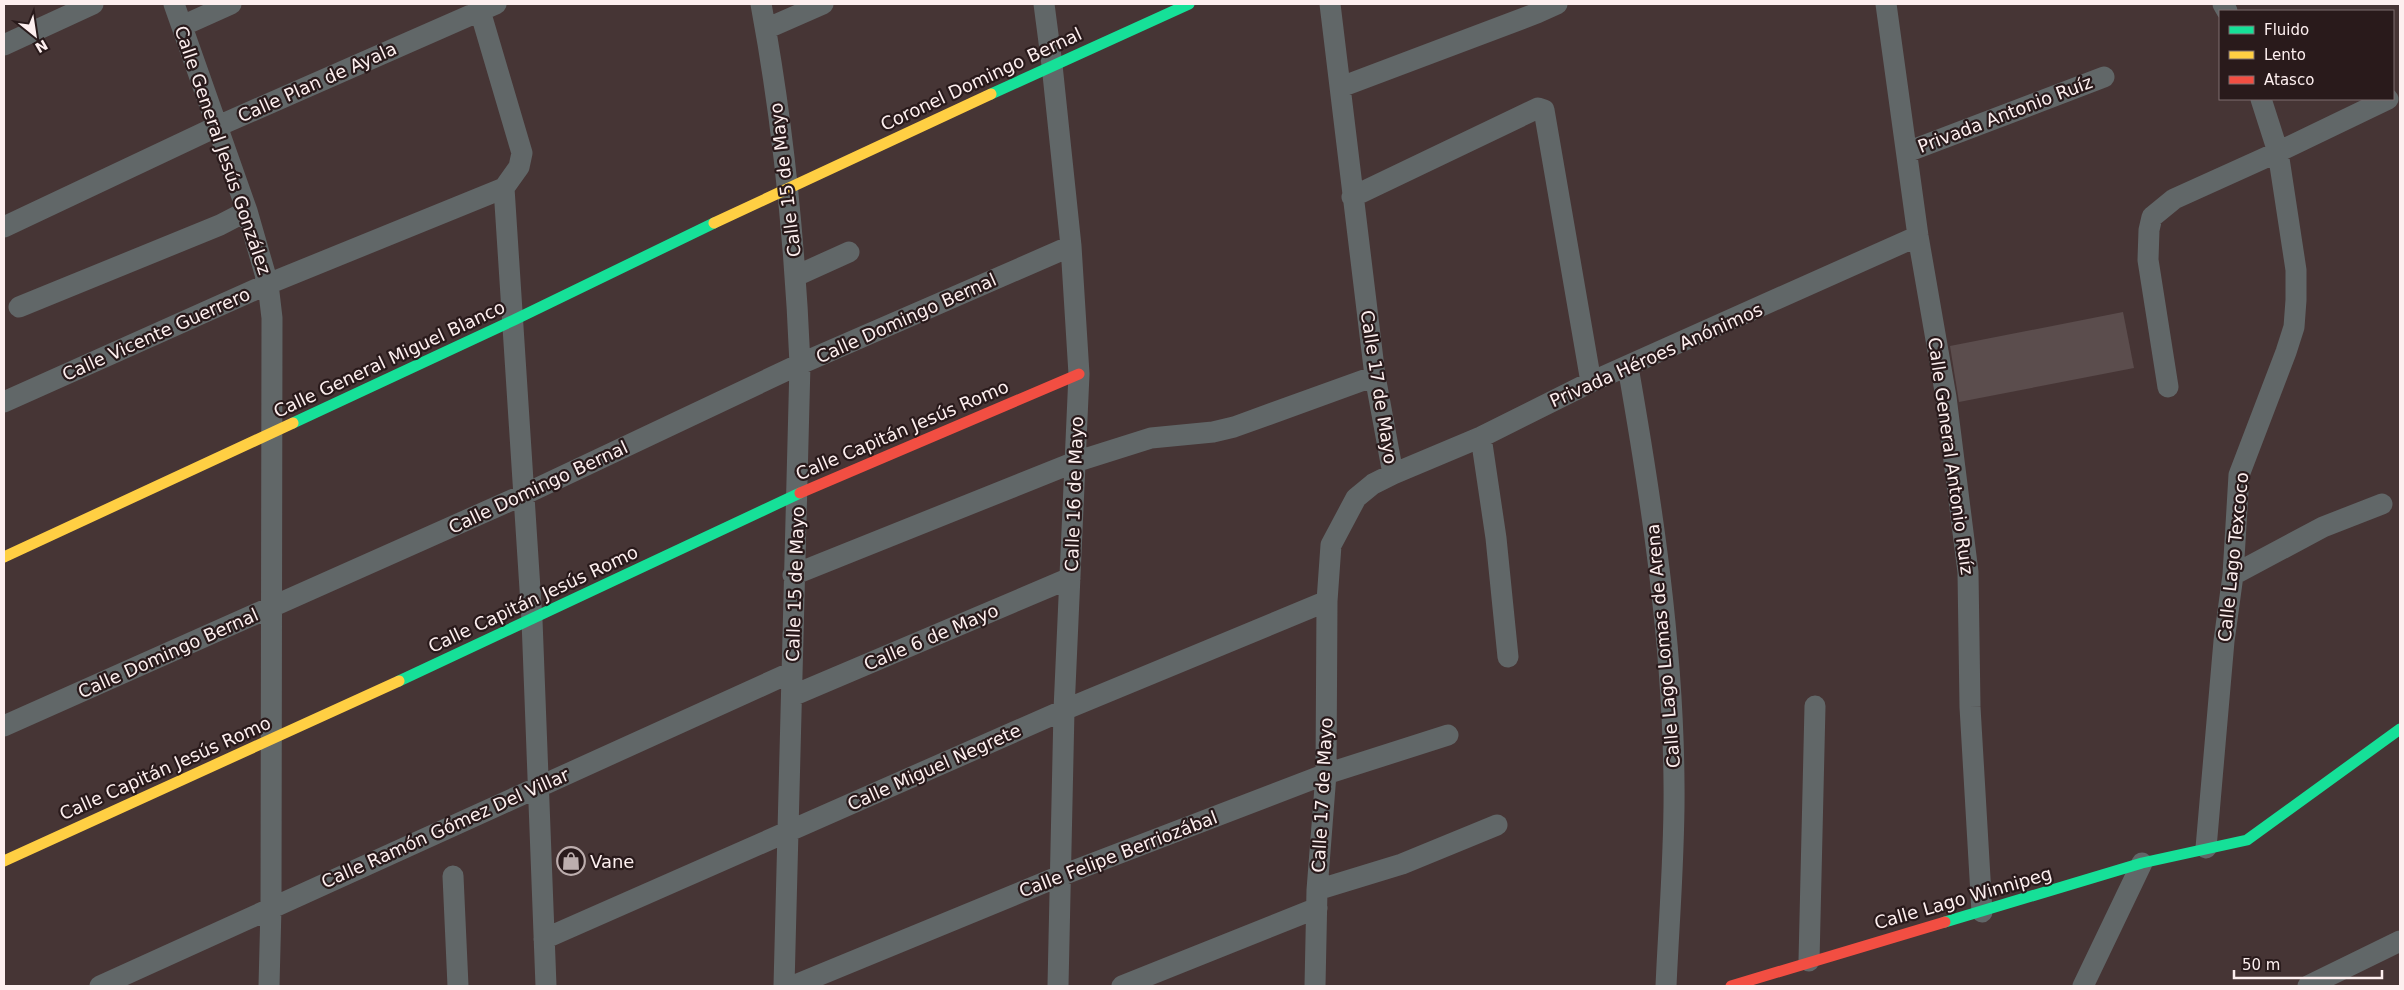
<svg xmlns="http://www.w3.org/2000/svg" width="2404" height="990" font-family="'DejaVu Sans',sans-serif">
	<rect width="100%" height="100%" fill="#463535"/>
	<path fill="#5b4d4d" d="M2123 312 2134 368 1959 402 1950 346Z"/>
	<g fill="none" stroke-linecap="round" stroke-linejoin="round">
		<path stroke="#616768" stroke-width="21" d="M174 4 247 211 268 284 272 318 271 907 269 986
			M761 4C783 122 795 244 800 364L784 986
			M1044 4 1052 65 1071 246 1079 374 1064 710 1058 986
			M1330 4 1375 376 1393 474
			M1886 4 1918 236 1946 397 1968 572 1970 707 1982 912
			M2223 4 2227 11
			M182 26 231 4
			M766 29 823 4
			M4 45 93 4
			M1341 87 1537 13 1557 4
			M1907 152 2104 77
			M504 188 532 620 546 986
			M1352 197 1538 108 1544 110 1591 382
			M4 227 218 126 496 4
			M796 276 849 252
			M19 307 220 225 247 211
			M1628 367C1652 503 1673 644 1674 783 1675 850 1669 919 1666 986
			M2168 387 2148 260 2149 230 2152 217 2174 199 2278 152 2388 99
			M4 402 268 284 504 188 519 167 522 153 478 4
			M1481 437 1496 538 1508 657
			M793 575 1075 462 1151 438 1213 432 1234 427 1375 376
			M2233 575 2323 527 2382 504
			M792 696 1070 578
			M4 726 523 495 800 364 1071 246
			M2206 848 2224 641 2233 575 2239 475 2286 352 2294 327 2296 300V270L2278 152 2261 99
			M453 876 458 986
			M1317 890 1402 864 1497 825
			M544 939 1064 710 1327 601
			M1809 961 1815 706
			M100 986 792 672
			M793 986 1060 876 1326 774 1448 735
			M1122 986 1317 908
			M1315 986 1317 890 1326 774 1327 601 1331 545 1356 498 1373 484 1393 474 1481 437 1591 382 1918 236
			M2083 986 2142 863
			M2308 986 2400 941"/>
		<path stroke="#16e098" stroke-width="11" d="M991 94 1189 4
			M293 423 514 320 714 223
			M399 681 800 493
			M1945 922 2142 863 2247 840 2400 729"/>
		<path stroke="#ffcf43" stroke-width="11" d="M714 223 991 94
			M4 557 293 423
			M4 861 399 681"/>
		<path stroke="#f24e42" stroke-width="11" d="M800 493 1079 374
			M1731 986 1945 922"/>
	</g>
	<defs>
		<symbol id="shop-ring" viewBox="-11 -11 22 22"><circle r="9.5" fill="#291a1b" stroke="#bdaeae" stroke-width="1.5"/><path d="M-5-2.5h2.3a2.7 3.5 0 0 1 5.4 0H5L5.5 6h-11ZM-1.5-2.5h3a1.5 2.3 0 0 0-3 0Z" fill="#bdaeae"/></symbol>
	</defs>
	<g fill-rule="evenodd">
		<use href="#shop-ring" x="555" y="845" width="32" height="32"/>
	</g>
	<g text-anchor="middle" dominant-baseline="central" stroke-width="4.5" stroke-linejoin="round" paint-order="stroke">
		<g font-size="18" fill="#fdefef" stroke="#291a1b">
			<text transform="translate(981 79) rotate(-25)">Coronel Domingo Bernal</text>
			<text transform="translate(317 82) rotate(-24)">Calle Plan de Ayala</text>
			<text transform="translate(2005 114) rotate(-21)">Privada Antonio Ruíz</text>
			<text transform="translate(223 150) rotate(71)">Calle General Jesús González</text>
			<text transform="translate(785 180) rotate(-97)">Calle 15 de Mayo</text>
			<text transform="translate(906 318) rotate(-24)">Calle Domingo Bernal</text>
			<text transform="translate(156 334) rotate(-24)">Calle Vicente Guerrero</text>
			<text transform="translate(1656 355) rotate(-24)">Privada Héroes Anónimos</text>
			<text transform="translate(389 359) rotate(-25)">Calle General Miguel Blanco</text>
			<text transform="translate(1379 387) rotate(81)">Calle 17 de Mayo</text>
			<text transform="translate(902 430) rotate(-23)">Calle Capitán Jesús Romo</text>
			<text transform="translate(1951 456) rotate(82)">Calle General Antonio Ruíz</text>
			<text transform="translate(538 487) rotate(-25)">Calle Domingo Bernal</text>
			<text transform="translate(1074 494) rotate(-88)">Calle 16 de Mayo</text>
			<text transform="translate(2233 557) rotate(-84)">Calle Lago Texcoco</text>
			<text transform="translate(795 584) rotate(-88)">Calle 15 de Mayo</text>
			<text transform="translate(533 599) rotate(-25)">Calle Capitán Jesús Romo</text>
			<text transform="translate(931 637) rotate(-23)">Calle 6 de Mayo</text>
			<text transform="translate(1663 646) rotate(-95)">Calle Lago Lomas de Arena</text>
			<text transform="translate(168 653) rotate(-24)">Calle Domingo Bernal</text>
			<text transform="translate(934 767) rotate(-24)">Calle Miguel Negrete</text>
			<text transform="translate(165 768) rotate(-24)">Calle Capitán Jesús Romo</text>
			<text transform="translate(1322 795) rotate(-87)">Calle 17 de Mayo</text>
			<text transform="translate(445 828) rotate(-24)">Calle Ramón Gómez Del Villar</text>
			<text transform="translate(1118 854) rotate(-21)">Calle Felipe Berriozábal</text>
			<text transform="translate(1963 898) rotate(-16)">Calle Lago Winnipeg</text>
		</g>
		<g font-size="18" fill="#fdefef" stroke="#291a1b" text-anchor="start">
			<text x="590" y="861">Vane</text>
		</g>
	</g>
	<rect width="2404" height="990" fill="none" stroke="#fdefef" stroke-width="10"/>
	<rect x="2219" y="10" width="175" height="90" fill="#291a1b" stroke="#7e6f70"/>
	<rect x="2229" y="26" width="25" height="8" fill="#16e098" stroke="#7e6f70"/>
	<text x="2264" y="35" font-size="15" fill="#fdefef">Fluido</text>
	<rect x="2229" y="51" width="25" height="8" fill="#ffcf43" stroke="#7e6f70"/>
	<text x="2264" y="60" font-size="15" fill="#fdefef">Lento</text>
	<rect x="2229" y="76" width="25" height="8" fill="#f24e42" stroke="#7e6f70"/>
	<text x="2264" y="85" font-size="15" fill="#fdefef">Atasco</text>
	<g transform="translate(35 35) rotate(150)" stroke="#291a1b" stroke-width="4" paint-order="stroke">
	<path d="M0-4L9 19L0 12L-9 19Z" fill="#fdefef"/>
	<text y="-8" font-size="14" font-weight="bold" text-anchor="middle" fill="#fdefef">N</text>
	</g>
	<path d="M2234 970v8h148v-8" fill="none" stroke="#fdefef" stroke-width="2.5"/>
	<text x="2242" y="970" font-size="15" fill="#fdefef" stroke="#291a1b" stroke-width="4" paint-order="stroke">50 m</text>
</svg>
